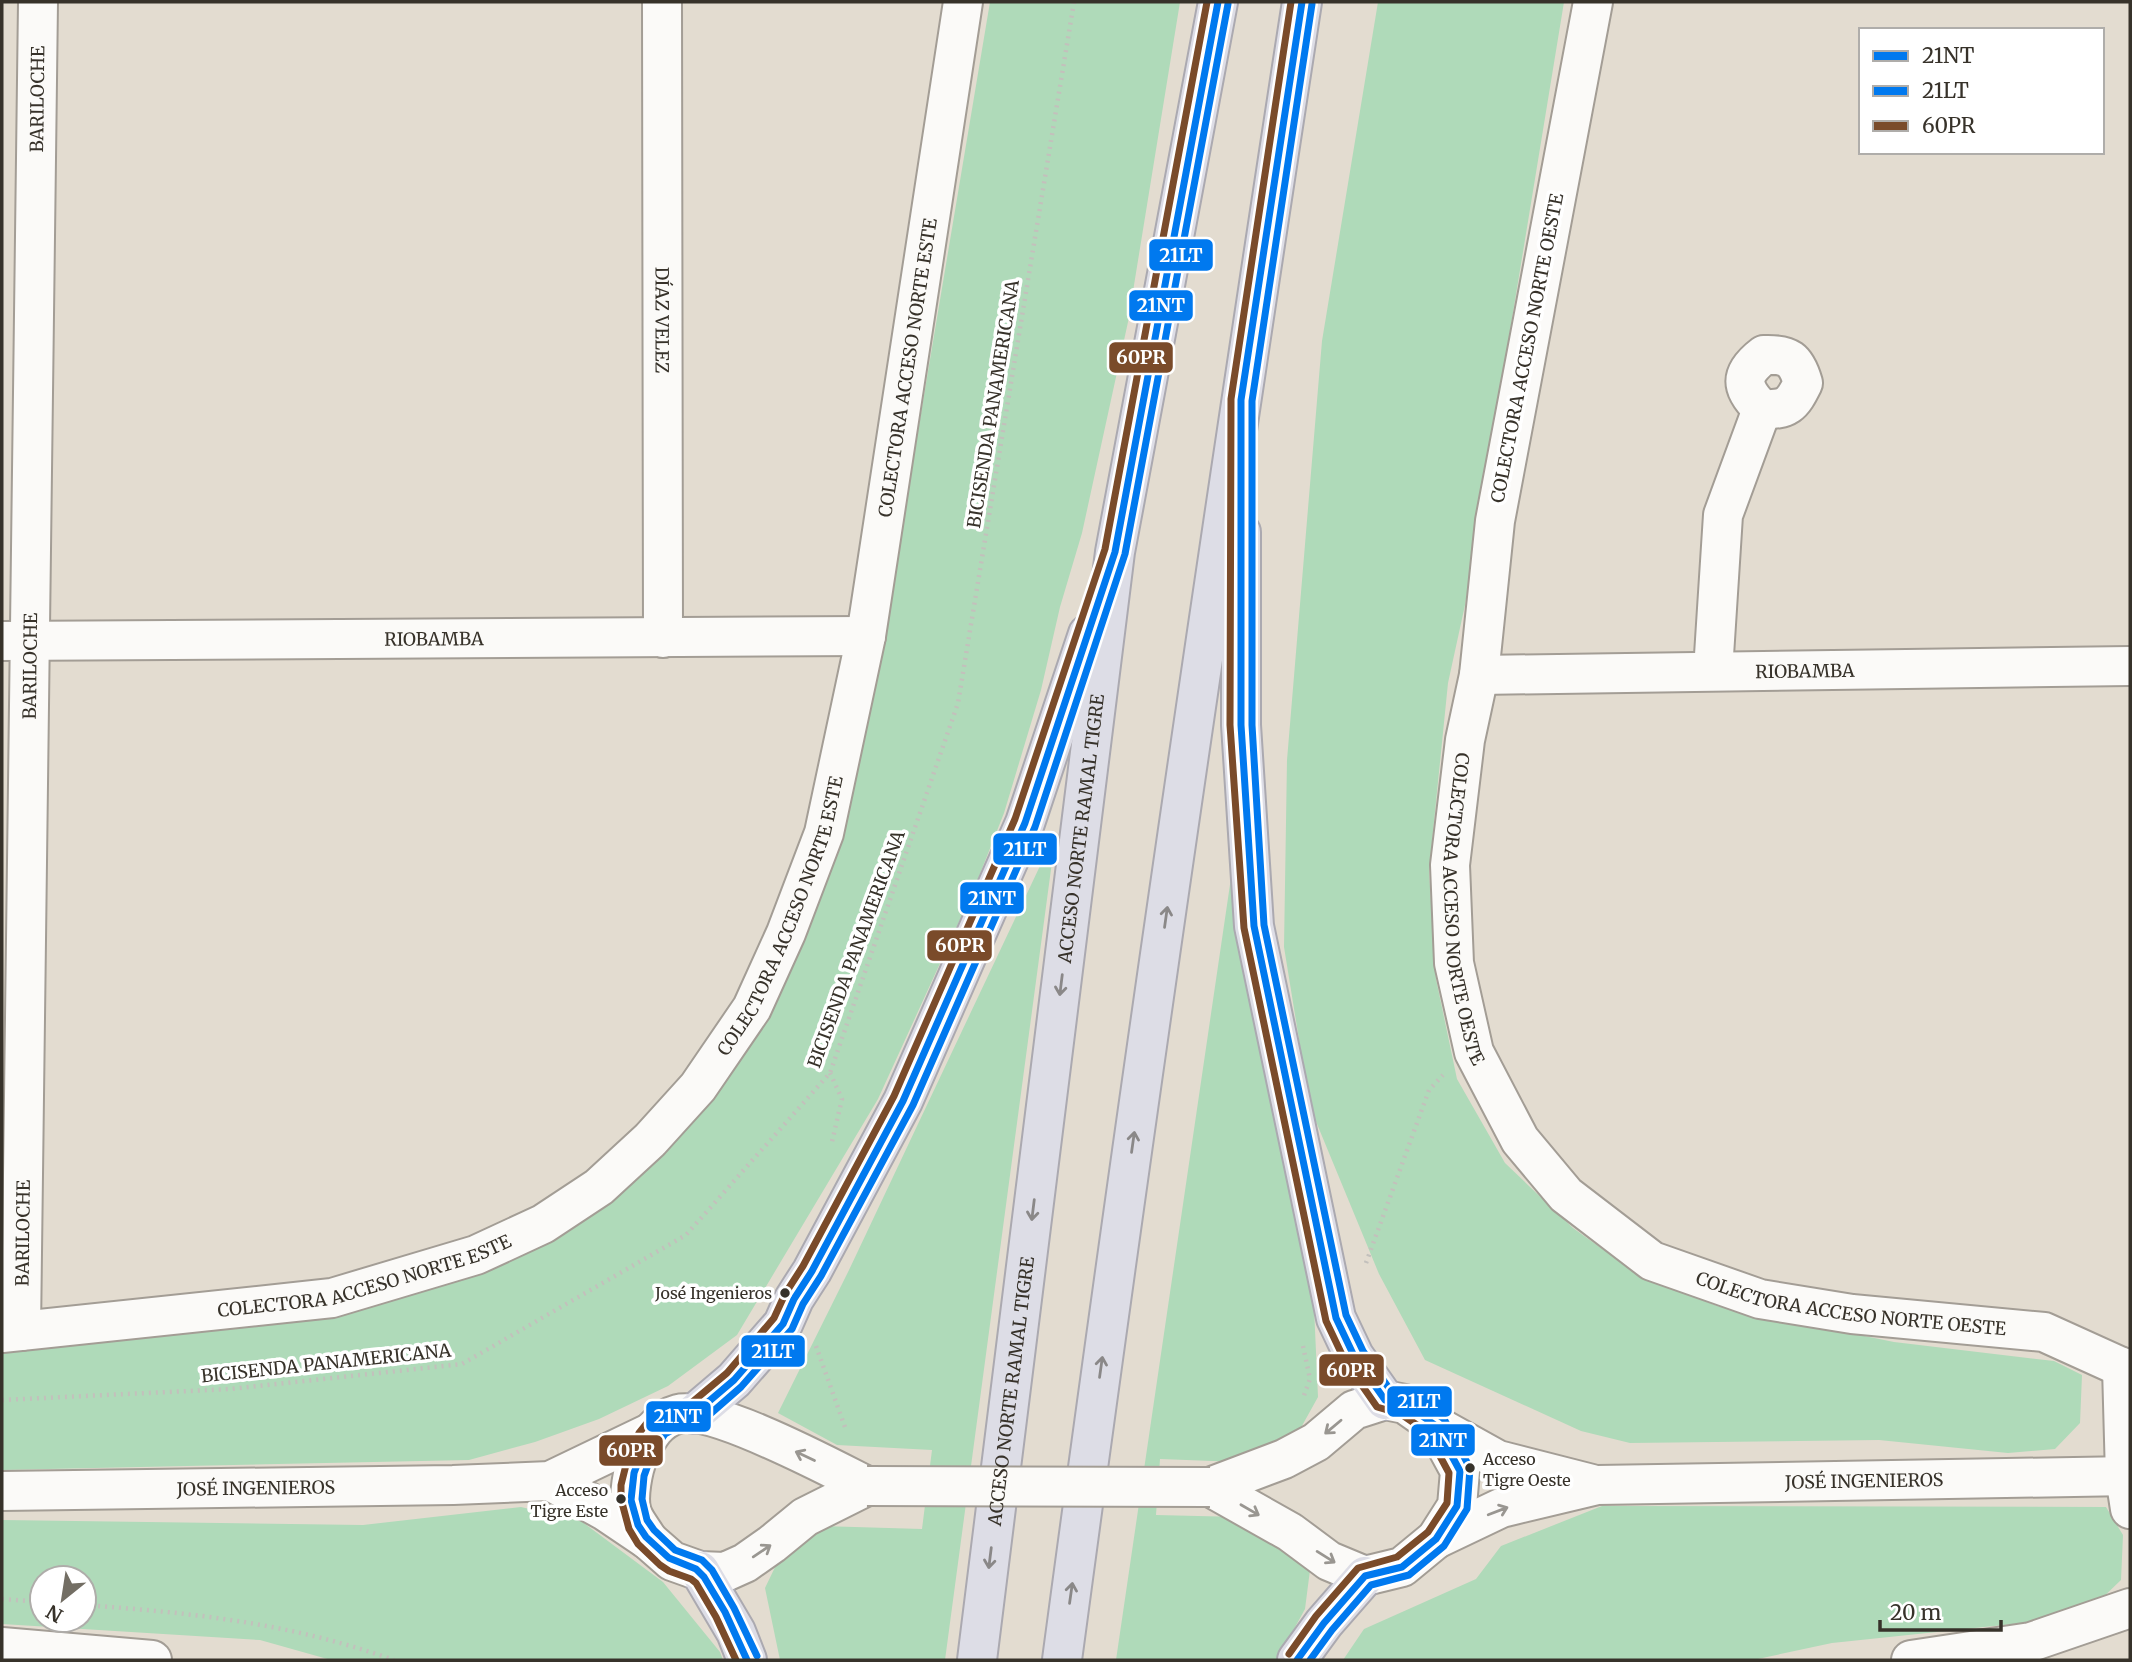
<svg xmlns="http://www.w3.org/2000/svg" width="2132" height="1662" font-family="Merriweather,serif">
	<rect width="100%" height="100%" fill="#e3dcd0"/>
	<path fill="#afdab9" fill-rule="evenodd" d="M990 2H1180L1128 322 1082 533 1060 607 1041 690 1004 813 974 889 878 1099 737 1335 668 1386 599 1419 535 1442 469 1460 2 1470V1344L476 1269 700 1113 874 659 915 449Z
		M1378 2H1564L1465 605 1448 683 1429 871 1436 979 1457 1079 1505 1163 1573 1228 1640 1276 1717 1306 1894 1342 2054 1361 2082 1375 2080 1423 2055 1449 2008 1453 1879 1440 1630 1443 1581 1431 1425 1360 1379 1274 1310 1107 1284 947 1287 760 1322 341Z
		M1242 803 1314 1307 1318 1397 1298 1433 1239 1462 1160 1459 1156 1515 1240 1517 1310 1570 1305 1609 1277 1660H1116Z
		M1056 832 945 1660H780L765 1588 778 1561 821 1526 922 1529 932 1450 837 1445 778 1413 849 1270Z
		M1602 1506 2106 1507 2123 1535 2121 1580 2095 1605 2032 1622 1832 1643 1753 1660H1343L1364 1629 1476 1579 1501 1546Z
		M521 1507 581 1521 663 1582 720 1652 723 1660H331L260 1640 2 1624V1520L363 1525ZM84 1578V1620H42V1578Z"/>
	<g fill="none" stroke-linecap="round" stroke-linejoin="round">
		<defs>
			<g id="minor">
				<path id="s1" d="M662 2 663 638"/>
				<path id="s2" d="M1593 2 1495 521 1479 675 1465 740 1450 865 1454 963 1474 1052 1520 1140 1566 1195 1652 1261 1760 1299 1852 1314 2044 1332 2130 1371"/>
				<path d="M1764 355C1789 354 1796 359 1803 383 1792 405 1788 410 1762 409 1740 388 1739 374 1764 355Z"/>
				<path id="s3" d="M2 641 866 636"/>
				<path d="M1713 671 1723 515 1762 409"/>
				<path id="s4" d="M1479 675 2130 666"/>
				<path id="s5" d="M21 1331 38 2"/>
				<path id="s6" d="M2 1333 332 1298 476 1255 543 1224 599 1187 650 1140 698 1087 752 1008 786 933 824 833 866 636 963 2"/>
				<path d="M2122 1367 2125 1476 2130 1509"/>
				<path d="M550 1481 605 1511 648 1540 672 1561 700 1571 725 1572 745 1563 772 1544 805 1517 867 1486"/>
				<path d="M1210 1487 1284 1459 1316 1442 1354 1410 1385 1400 1405 1404 1435 1425 1498 1460 1592 1484"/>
				<path d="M1210 1487 1290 1532 1329 1561 1365 1576 1402 1567 1436 1539 1457 1506 1460 1471 1435 1425"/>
				<path id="s7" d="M2 1491 453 1485 550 1481 650 1433"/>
				<path id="s8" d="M1436 1539 1501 1508 1597 1485 2130 1476"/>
				<path d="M648 1540C643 1531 635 1522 632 1513 627 1498 633 1468 639 1455 648 1437 656 1420 678 1414 714 1405 831 1468 867 1486"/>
				<path d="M2 1647 152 1660"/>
				<path d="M1911 1660 2031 1642 2130 1608"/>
			</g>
			<g id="highway">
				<path d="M1241 532V725L1254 926 1336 1318 1354 1356 1385 1400"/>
				<path d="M694 1414 734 1380 783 1324 794 1299 812 1271 903 1101 1025 823 1088 634"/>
				<path d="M700 1571 736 1632 747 1660"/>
				<path id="s9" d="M977 1660 1115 552 1218 2"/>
				<path d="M1062 1660C1136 1107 1217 554 1302 2"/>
				<path d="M1297 1660 1324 1623 1365 1576"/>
			</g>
		</defs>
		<use href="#minor" stroke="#a39d95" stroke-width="42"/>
		<use href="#highway" stroke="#aba9b0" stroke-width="42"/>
		<path stroke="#c3c0bc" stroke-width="4.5" stroke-dasharray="2 5" stroke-linecap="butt" d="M830 1073 842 1099 831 1146
			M1366 1263 1429 1090 1443 1075
			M816 1346 846 1430
			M1303 1346 1310 1379 1303 1398
			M2 1400 230 1389 462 1364 686 1235 830 1073 958 703 1074 2
			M2 1599 42 1602
			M84 1605C194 1613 290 1623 394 1660"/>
		<use href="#minor" stroke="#fbfaf8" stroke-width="38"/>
		<use href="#highway" stroke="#dddde6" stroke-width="38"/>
		<defs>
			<path id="minor-bridge" d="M867 1486 1210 1487"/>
		</defs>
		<use href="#minor-bridge" stroke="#a39d95" stroke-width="42" stroke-linecap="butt"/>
		<use href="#minor-bridge" stroke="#fbfaf8" stroke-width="38"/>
		<defs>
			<path id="bus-1" d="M747 1660 725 1612 704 1577 696 1569 669 1558 646 1537 638 1525 631 1500 634 1473 644 1446 658 1426 670 1418 694 1414 734 1380 783 1324 794 1299 812 1271 903 1101 1025 823 1115 552 1218 2
				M1297 1660 1324 1623 1365 1576 1402 1567 1436 1539 1457 1506 1460 1471 1435 1425 1405 1404 1385 1400 1354 1356 1336 1318 1254 926 1241 725V400L1302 2"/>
			<path id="bus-2" d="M757 1656 734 1608 712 1570 702 1560 675 1550 654 1530 647 1520 642 1499 644 1476 653 1451 665 1434 680 1426 701 1422 741 1387 792 1329 803 1304 821 1276 913 1105 1035 827 1125 554 1228 4
				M1310 1660 1332 1630 1371 1585 1409 1575 1444 1546 1467 1509 1470 1468 1444 1419 1410 1395 1391 1391 1363 1351 1346 1315 1264 925 1252 725V401L1312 4"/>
			<path id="bus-3" d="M1289 1654 1316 1616 1358 1568 1397 1557 1428 1532 1447 1503 1449 1473 1427 1432 1401 1414 1377 1407 1345 1361 1326 1321 1244 928 1230 725 1231 399 1291 2
				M736 1660 716 1617 696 1583 691 1579 669 1571 660 1565 638 1544 629 1529 621 1499V1485L628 1457 639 1433 651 1418 667 1408 690 1404 727 1373 774 1318 785 1294 803 1266 894 1096 1015 819 1105 549 1207 2"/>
		</defs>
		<use href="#bus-1" stroke="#fff" stroke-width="12"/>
		<use href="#bus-2" stroke="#fff" stroke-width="12"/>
		<use href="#bus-3" stroke="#fff" stroke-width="12"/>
		<use href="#bus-1" stroke="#0079ef" stroke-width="7"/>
		<use href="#bus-2" stroke="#0079ef" stroke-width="7"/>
		<use href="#bus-3" stroke="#7a4b2a" stroke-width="7"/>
	</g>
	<defs><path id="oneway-shaft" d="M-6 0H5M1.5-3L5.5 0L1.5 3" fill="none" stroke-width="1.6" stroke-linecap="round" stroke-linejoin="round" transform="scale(1.75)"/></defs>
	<g stroke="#8a8888">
		<use href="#oneway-shaft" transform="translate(1166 917) rotate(-82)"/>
		<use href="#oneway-shaft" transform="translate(1061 985) rotate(97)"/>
		<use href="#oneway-shaft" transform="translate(1133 1142) rotate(-82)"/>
		<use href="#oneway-shaft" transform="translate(1033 1210) rotate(97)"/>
		<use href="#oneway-shaft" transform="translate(1101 1367) rotate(-82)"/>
		<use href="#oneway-shaft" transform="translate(990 1558) rotate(97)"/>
		<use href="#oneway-shaft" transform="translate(1071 1593) rotate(-82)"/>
	</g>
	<g stroke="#999691">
		<use href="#oneway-shaft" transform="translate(1333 1427) rotate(140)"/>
		<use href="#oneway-shaft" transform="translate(805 1456) rotate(-155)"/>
		<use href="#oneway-shaft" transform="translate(1250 1510) rotate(30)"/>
		<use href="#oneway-shaft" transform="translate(1498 1511) rotate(-21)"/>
		<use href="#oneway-shaft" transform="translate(762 1551) rotate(-34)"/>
		<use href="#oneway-shaft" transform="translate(1326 1557) rotate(32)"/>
	</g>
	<g fill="#37322a" stroke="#fff" stroke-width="2.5">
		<circle cx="785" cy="1293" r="6"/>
		<circle cx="1470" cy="1468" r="6"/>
		<circle cx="621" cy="1499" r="6"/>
	</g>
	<g text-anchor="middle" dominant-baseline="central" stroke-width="7" stroke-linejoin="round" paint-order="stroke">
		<g font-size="16" fill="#37322a" stroke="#fff" text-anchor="end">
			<text x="772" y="1293">José Ingenieros</text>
			<text x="1483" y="1459" text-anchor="start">Acceso<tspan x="1483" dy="21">Tigre Oeste</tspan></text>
			<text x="608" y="1490">Acceso<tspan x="608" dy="21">Tigre Este</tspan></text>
		</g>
		<g font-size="18" fill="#37322a" stroke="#fff">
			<text stroke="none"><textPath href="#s5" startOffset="1232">BARILOCHE</textPath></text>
			<text stroke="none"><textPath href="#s1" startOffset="318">DÍAZ VELEZ</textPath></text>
			<text transform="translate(1527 348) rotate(-79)">COLECTORA ACCESO NORTE OESTE</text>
			<text stroke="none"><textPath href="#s6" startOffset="1522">COLECTORA ACCESO NORTE ESTE</textPath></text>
			<text transform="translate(993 404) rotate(-81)">BICISENDA PANAMERICANA</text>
			<text stroke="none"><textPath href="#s3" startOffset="432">RIOBAMBA</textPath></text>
			<text stroke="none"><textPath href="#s5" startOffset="665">BARILOCHE</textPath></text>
			<text stroke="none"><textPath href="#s4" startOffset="326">RIOBAMBA</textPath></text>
			<text stroke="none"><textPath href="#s9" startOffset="838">ACCESO NORTE RAMAL TIGRE</textPath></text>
			<text stroke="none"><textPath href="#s2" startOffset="920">COLECTORA ACCESO NORTE OESTE</textPath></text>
			<text stroke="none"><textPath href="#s6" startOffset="956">COLECTORA ACCESO NORTE ESTE</textPath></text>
			<text transform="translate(856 949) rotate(-70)">BICISENDA PANAMERICANA</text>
			<text stroke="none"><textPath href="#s5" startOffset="98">BARILOCHE</textPath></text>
			<text stroke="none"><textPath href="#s6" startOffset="368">COLECTORA ACCESO NORTE ESTE</textPath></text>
			<text stroke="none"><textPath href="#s2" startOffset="1549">COLECTORA ACCESO NORTE OESTE</textPath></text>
			<text transform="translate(326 1363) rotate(-6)">BICISENDA PANAMERICANA</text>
			<text stroke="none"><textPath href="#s9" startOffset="271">ACCESO NORTE RAMAL TIGRE</textPath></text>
			<text stroke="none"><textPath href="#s8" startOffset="438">JOSÉ INGENIEROS</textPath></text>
			<text stroke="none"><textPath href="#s7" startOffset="254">JOSÉ INGENIEROS</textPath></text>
		</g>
	</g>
	<g stroke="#fff" stroke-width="2.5">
		<rect x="1148" y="238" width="66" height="34" rx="7" fill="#0079ef"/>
		<rect x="1128" y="289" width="66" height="33" rx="7" fill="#0079ef"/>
		<rect x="1108" y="341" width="66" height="33" rx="7" fill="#7a4b2a"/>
		<rect x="992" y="832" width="66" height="34" rx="7" fill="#0079ef"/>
		<rect x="959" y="881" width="66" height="34" rx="7" fill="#0079ef"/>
		<rect x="926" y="929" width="67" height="33" rx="7" fill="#7a4b2a"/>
		<rect x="740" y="1334" width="66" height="34" rx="7" fill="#0079ef"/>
		<rect x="1318" y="1353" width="67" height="34" rx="7" fill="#7a4b2a"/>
		<rect x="1386" y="1385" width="67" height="33" rx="7" fill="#0079ef"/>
		<rect x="645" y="1400" width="67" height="33" rx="7" fill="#0079ef"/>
		<rect x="1410" y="1423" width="66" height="34" rx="7" fill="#0079ef"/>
		<rect x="598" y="1434" width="66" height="33" rx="7" fill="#7a4b2a"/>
	</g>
	<g font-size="19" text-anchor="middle" font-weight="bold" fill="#fff">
		<text x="1181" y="262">21LT</text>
		<text x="1161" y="312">21NT</text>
		<text x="1141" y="364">60PR</text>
		<text x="1025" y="856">21LT</text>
		<text x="992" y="905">21NT</text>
		<text x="960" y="952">60PR</text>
		<text x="773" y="1358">21LT</text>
		<text x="1351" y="1377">60PR</text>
		<text x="1419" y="1408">21LT</text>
		<text x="678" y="1423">21NT</text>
		<text x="1443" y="1447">21NT</text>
		<text x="631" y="1457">60PR</text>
	</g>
	<rect width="2132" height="1662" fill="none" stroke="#37322a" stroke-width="7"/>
	<rect x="1859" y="28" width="245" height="126" fill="#ffffff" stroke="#afadaa" stroke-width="2"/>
	<rect x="1873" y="51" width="35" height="10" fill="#0079ef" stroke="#afadaa" stroke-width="2"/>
	<text x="1922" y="63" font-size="21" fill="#37322a">21NT</text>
	<rect x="1873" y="86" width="35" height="10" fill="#0079ef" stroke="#afadaa" stroke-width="2"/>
	<text x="1922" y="98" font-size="21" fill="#37322a">21LT</text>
	<rect x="1873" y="121" width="35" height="10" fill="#7a4b2a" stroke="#afadaa" stroke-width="2"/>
	<text x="1922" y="133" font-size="21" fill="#37322a">60PR</text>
	<g transform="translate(63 1599) rotate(210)"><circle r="33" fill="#ffffff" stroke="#afadaa" stroke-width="2"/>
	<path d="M0-5L12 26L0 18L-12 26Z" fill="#736e64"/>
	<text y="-10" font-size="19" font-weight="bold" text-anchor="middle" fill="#37322a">N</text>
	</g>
	<path d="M1880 1620v10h121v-10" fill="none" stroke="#37322a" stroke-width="3.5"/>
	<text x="1890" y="1620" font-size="21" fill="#37322a" stroke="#ffffff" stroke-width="5" paint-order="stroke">20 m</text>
</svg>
